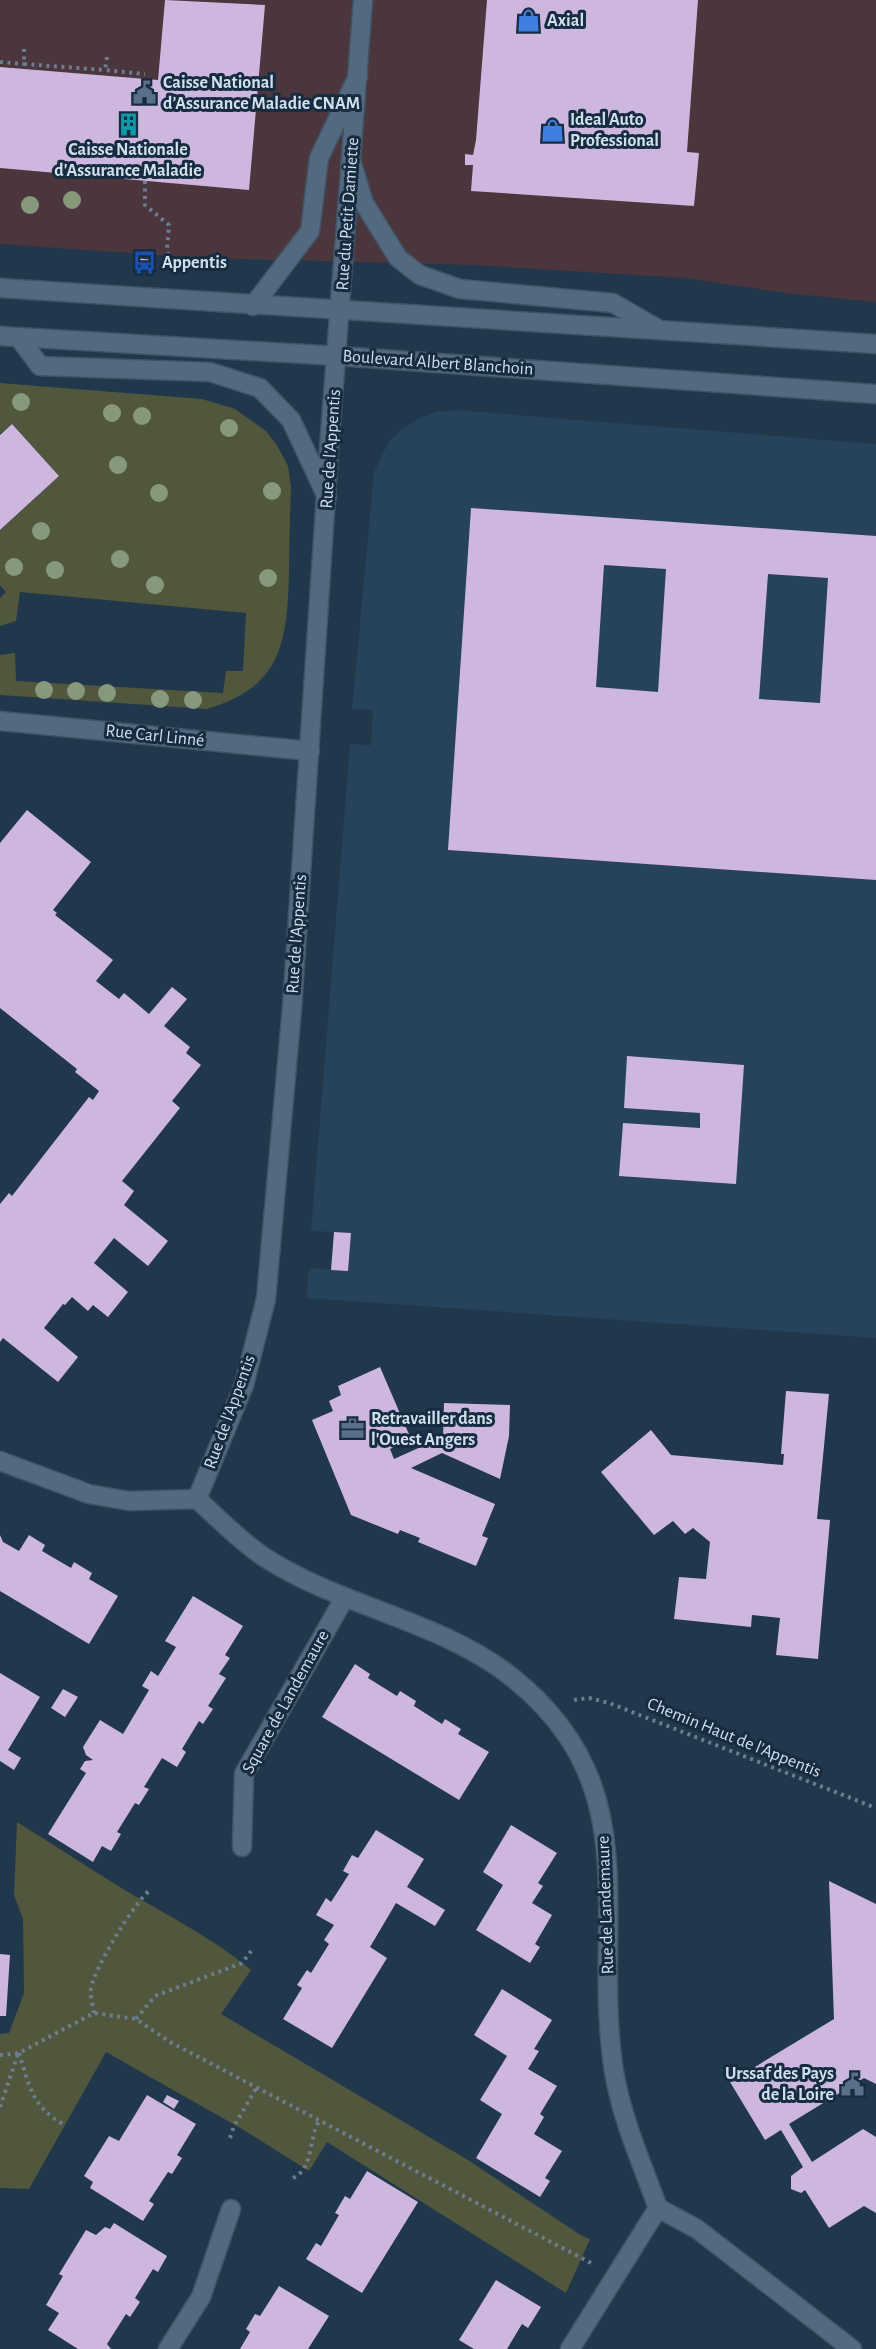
<svg xmlns="http://www.w3.org/2000/svg" width="876" height="2349" font-family="'Alegreya Sans',sans-serif">
	<rect width="100%" height="100%" fill="#21374b"/>
	<path fill="#4a363c" d="M0 0H876V302L786 293 686 278 473 265 201 258 0 244Z"/>
	<path fill="#27425b" d="M457 410 876 444V1338L306 1298 309 1268 348 1271 351 1233 311 1231 350 744 371 745 373 710 352 709 374 472 388 443 400 431 417 419 436 412Z"/>
	<path fill="#51573c" d="M0 383 202 399 235 409 266 431 278 447 288 466 291 487C290 516 289 545 289 574 287 644 281 687 207 709L0 695V655L15 653 16 681 223 693 226 671H243L246 613 20 592 16 621 0 626V598L6 592 0 585V530L59 476 12 424 0 434Z
		M17 1822C53 1844 87 1867 123 1889 166 1915 212 1937 251 1970L221 2014 468 2160 582 2236 590 2239 566 2293 327 2142 309 2171 242 2129 106 2052 29 2189 0 2188V2034L9 2033 24 1993 23 1919 14 1895Z"/>
	<path fill="#ceb7df" fill-rule="evenodd" d="M165 0 265 5 249 190 0 168V67L158 80Z
		M487 0H698L687 152 699 153 694 206 471 191 473 165H465V154L473 155 476 140Z
		M135 258 153 260 152 267 134 266Z
		M12 424 59 476 0 530V435Z
		M471 508 876 536V880L448 850ZM604 565 666 569 658 692 596 687ZM768 574 828 578 820 703 759 699Z
		M27 810 91 862 53 910 57 913 55 915 113 960 96 981 119 999 124 993 149 1014 172 987 187 999 164 1026 190 1047 186 1053 201 1065 172 1101 180 1108 122 1181 134 1191 124 1205 168 1241 148 1266 114 1238 94 1263 128 1292 108 1317 93 1305 88 1311 72 1297 65 1305 63 1304 44 1328 78 1357 58 1382 3 1338 0 1342V1204L9 1193 12 1196 89 1097 93 1100 99 1091 75 1072 77 1069 0 1008V843Z
		M627 1056 744 1065 736 1184 619 1176 623 1123 700 1128V1113L624 1108Z
		M334 1232 351 1233 348 1271 331 1270Z
		M380 1367 411 1439 390 1449 394 1459 443 1437 444 1403 510 1405 509 1436 500 1479 442 1453 411 1468 495 1504 482 1536 488 1538 476 1566 418 1542 420 1538 400 1530 398 1534 351 1515 312 1420 333 1411 329 1401 341 1395 338 1386Z
		M786 1391 829 1394 817 1519 830 1520 818 1659 776 1655 780 1618 752 1615 751 1627 674 1619 679 1577 706 1579 710 1542 693 1528 685 1534 673 1521 654 1535 601 1472 651 1430 671 1455 783 1465 784 1454H781Z
		M0 1535 3 1542 19 1551 29 1535 45 1545 42 1551 71 1568 74 1562 92 1573 89 1579 118 1596 89 1644 0 1591Z
		M193 1596 243 1626 225 1655 230 1658 219 1674 226 1678 208 1706 213 1709 203 1724 199 1721 182 1749 186 1752 177 1767 162 1758 144 1787 149 1789 139 1805 135 1803 117 1832 121 1834 111 1851 102 1846 93 1862 48 1834 86 1773 80 1769 85 1761 93 1760 86 1755 83 1747 100 1720 123 1734 149 1690 142 1686 151 1671 158 1676 176 1647 165 1641Z
		M355 1664 370 1674 368 1678 397 1696 400 1691 416 1701 414 1706 442 1724 445 1719 461 1729 458 1734 489 1752 459 1800 322 1717Z
		M0 1673 40 1697 8 1750 21 1758 14 1770 0 1761Z
		M63 1689 78 1697 65 1717 51 1708Z
		M511 1825 557 1853 538 1883 543 1886 532 1903 552 1915 535 1944 540 1947 530 1963 476 1930 503 1885 483 1872Z
		M376 1830 424 1859 407 1887 445 1910 435 1926 396 1903 370 1947 387 1958 332 2048 283 2019 302 1988 297 1985 307 1970 311 1973 329 1944 324 1940 334 1925 316 1915 326 1898 331 1902 349 1874 343 1871 352 1855 358 1858Z
		M829 1881 876 1904V2084L864 2078 789 2124 812 2162 863 2129 876 2137V2213L864 2206 829 2228 805 2190 801 2193 791 2189V2176L803 2167 781 2130 765 2140 730 2082 834 2019Z
		M0 1954 10 1955 6 2016H0Z
		M502 1989 552 2020 534 2049 539 2051 528 2069 557 2086 540 2114 544 2117 534 2134 562 2151 545 2178 550 2181 540 2197 476 2158 502 2114 480 2100 507 2056 474 2035Z
		M147 2095 196 2124 177 2155 182 2158 172 2174 168 2172 149 2201 154 2204 143 2221 90 2188 93 2182 84 2176 109 2136 119 2141Z
		M167 2095 179 2101 174 2109 163 2102Z
		M367 2171 418 2202 362 2293 306 2259 316 2243 321 2246 339 2215 335 2213 345 2196 350 2199Z
		M114 2223 167 2256 158 2272 153 2269 135 2298 140 2302 130 2317 126 2314 107 2344 111 2349H78L48 2330 59 2313 46 2305 63 2276 59 2274 86 2230 96 2235 105 2227 110 2229Z
		M496 2280 541 2307 528 2328 522 2324 507 2349H474L459 2340Z
		M279 2286 329 2316 308 2349H240L250 2332 246 2329 255 2314 260 2316Z"/>
	<g fill="none" stroke-linecap="round" stroke-linejoin="round">
		<defs>
			<path id="minor" d="M0 721 310 751
				M0 1461 89 1494 129 1501 197 1499
				M197 1499 244 1385 266 1299 292 1008 330 435 363 0
				M197 1499C219 1519 240 1541 264 1557 339 1606 440 1621 509 1675 651 1785 592 1916 613 2065 620 2115 641 2161 658 2208L697 2229 852 2349
				M242 1847 244 1774 345 1597
				M168 2349 201 2297 231 2209
				M570 2349 658 2208"/>
			<path id="tertiary" d="M351 160 364 203 398 258 420 275 460 289 613 303 658 329
				M0 288 876 344
				M253 306 310 231 319 158 358 76
				M0 336 338 356 876 394
				M19 338 40 366 210 372 260 388 291 420 327 497"/>
		</defs>
		<use href="#minor" stroke="#415464" stroke-width="21"/>
		<use href="#tertiary" stroke="#415464" stroke-width="21"/>
		<path stroke="#6b7d8e" stroke-width="4" stroke-dasharray="3 4.5" stroke-linecap="butt" d="M24 49V64L105 70
			M107 57 105 70 145 74
			M0 62 24 64
			M145 181V205L169 225 167 249 171 266
			M574 1700 589 1698 609 1703 876 1808
			M94 2013C93 2006 90 1997 91 1989 93 1970 134 1903 149 1891
			M136 2019 155 1996 242 1963 252 1950
			M19 2053C29 2085 32 2107 63 2124
			M0 2055 19 2053 94 2013 136 2019 170 2042 593 2264
			M0 2107 18 2054
			M230 2138 234 2126 257 2087
			M293 2178C314 2168 308 2140 319 2121"/>
		<use href="#minor" stroke="#526980" stroke-width="18"/>
		<use href="#tertiary" stroke="#526980" stroke-width="18"/>
	</g>
	<g fill="#87997c">
		<circle cx="72" cy="200" r="9"/>
		<circle cx="30" cy="205" r="9"/>
		<circle cx="21" cy="402" r="9"/>
		<circle cx="112" cy="413" r="9"/>
		<circle cx="142" cy="416" r="9"/>
		<circle cx="229" cy="428" r="9"/>
		<circle cx="118" cy="465" r="9"/>
		<circle cx="272" cy="491" r="9"/>
		<circle cx="159" cy="493" r="9"/>
		<circle cx="41" cy="531" r="9"/>
		<circle cx="120" cy="559" r="9"/>
		<circle cx="14" cy="567" r="9"/>
		<circle cx="55" cy="570" r="9"/>
		<circle cx="268" cy="578" r="9"/>
		<circle cx="155" cy="585" r="9"/>
		<circle cx="44" cy="690" r="9"/>
		<circle cx="76" cy="691" r="9"/>
		<circle cx="107" cy="693" r="9"/>
		<circle cx="160" cy="699" r="9"/>
		<circle cx="193" cy="700" r="9"/>
	</g>
	<defs>
		<symbol id="shop-bare" viewBox="-9 -9 18 18"><path d="M-5-2.5h2.3a2.7 3.5 0 0 1 5.4 0H5L5.5 6h-11ZM-1.5-2.5h3a1.5 2.3 0 0 0-3 0Z" fill="#3f7fe0" stroke="#172c40" stroke-width="2.5" paint-order="stroke"/></symbol>
		<symbol id="civic-bare" viewBox="-9 -9 18 18"><path d="M-.6-6.5H3V-4.5H.6V-3L4-1V1h2V6H-6V1h2V-1L-.6-3ZM-1.2 2.5V6h2.4V2.5Z" fill="#5c6f8a" stroke="#172c40" stroke-width="2.5" paint-order="stroke"/></symbol>
		<symbol id="building-bare" viewBox="-9 -9 18 18"><path d="M-4-6H4V6H1V3H-1V6H-4ZM-2.5-4.3h1.7v1.8h-1.7ZM.8-4.3h1.7v1.8H.8ZM-2.5-1h1.7V.8h-1.7ZM.8-1h1.7V.8H.8Z" fill="#0f9aa8" stroke="#172c40" stroke-width="2.5" paint-order="stroke"/></symbol>
		<symbol id="bus-bare" viewBox="-9 -9 18 18"><path d="M-5-6H5V4H4V6H2V4H-2V6H-4V4H-5ZM-3.5-4V0h7V-4ZM-3.5 1.2v1.5H-2V1.2ZM2 1.2v1.5H3.5V1.2Z" fill="#1a4fb4" stroke="#172c40" stroke-width="2.5" paint-order="stroke"/></symbol>
		<symbol id="office-bare" viewBox="-9 -9 18 18"><path d="M-6-3h4V-5.5h4V-3h4V5H-6ZM-1-4.5V-3h2v-1.5ZM-6 0V1H6V0Z" fill="#5c6f8a" stroke="#172c40" stroke-width="2.5" paint-order="stroke"/></symbol>
	</defs>
	<g fill-rule="evenodd">
		<use href="#shop-bare" x="512" y="4" width="33" height="33"/>
		<use href="#civic-bare" x="128" y="76" width="33" height="33"/>
		<use href="#building-bare" x="112" y="108" width="33" height="33"/>
		<use href="#shop-bare" x="536" y="114" width="33" height="33"/>
		<use href="#bus-bare" x="128" y="246" width="33" height="33"/>
		<use href="#office-bare" x="336" y="1412" width="33" height="33"/>
		<use href="#civic-bare" x="836" y="2068" width="33" height="33"/>
	</g>
	<g text-anchor="middle" dominant-baseline="central" stroke-width="6" stroke-linejoin="round" paint-order="stroke">
		<g font-size="18" font-weight="bold" fill="#d1deeb" stroke="#172c40" text-anchor="start">
			<text x="547" y="21">Axial</text>
			<text x="163" y="83">Caisse National<tspan x="163" dy="21">d’Assurance Maladie CNAM</tspan></text>
			<text x="570" y="120">Ideal Auto<tspan x="570" dy="21">Professional</tspan></text>
			<text x="128" y="150" text-anchor="middle">Caisse Nationale<tspan x="128" dy="21">d'Assurance Maladie</tspan></text>
			<text x="162" y="263">Appentis</text>
			<text x="371" y="1419">Retravailler dans<tspan x="371" dy="21">l'Ouest Angers</tspan></text>
			<text x="834" y="2074" text-anchor="end">Urssaf des Pays<tspan x="834" dy="21">de la Loire</tspan></text>
		</g>
		<g font-size="18" fill="#d1deeb" stroke="#172c40">
			<text transform="translate(348 214) rotate(-86)">Rue du Petit Damiette</text>
			<text transform="translate(438 363) rotate(4)">Boulevard Albert Blanchoin</text>
			<text transform="translate(331 449) rotate(-86)">Rue de l'Appentis</text>
			<text transform="translate(155 736) rotate(6)">Rue Carl Linné</text>
			<text transform="translate(297 934) rotate(-86)">Rue de l'Appentis</text>
			<text transform="translate(230 1412) rotate(-70)">Rue de l'Appentis</text>
			<text transform="translate(286 1702) rotate(-61)">Square de Landemaure</text>
			<text transform="translate(734 1738) rotate(22)">Chemin Haut de l'Appentis</text>
			<text transform="translate(606 1905) rotate(-92)">Rue de Landemaure</text>
		</g>
	</g>
</svg>
